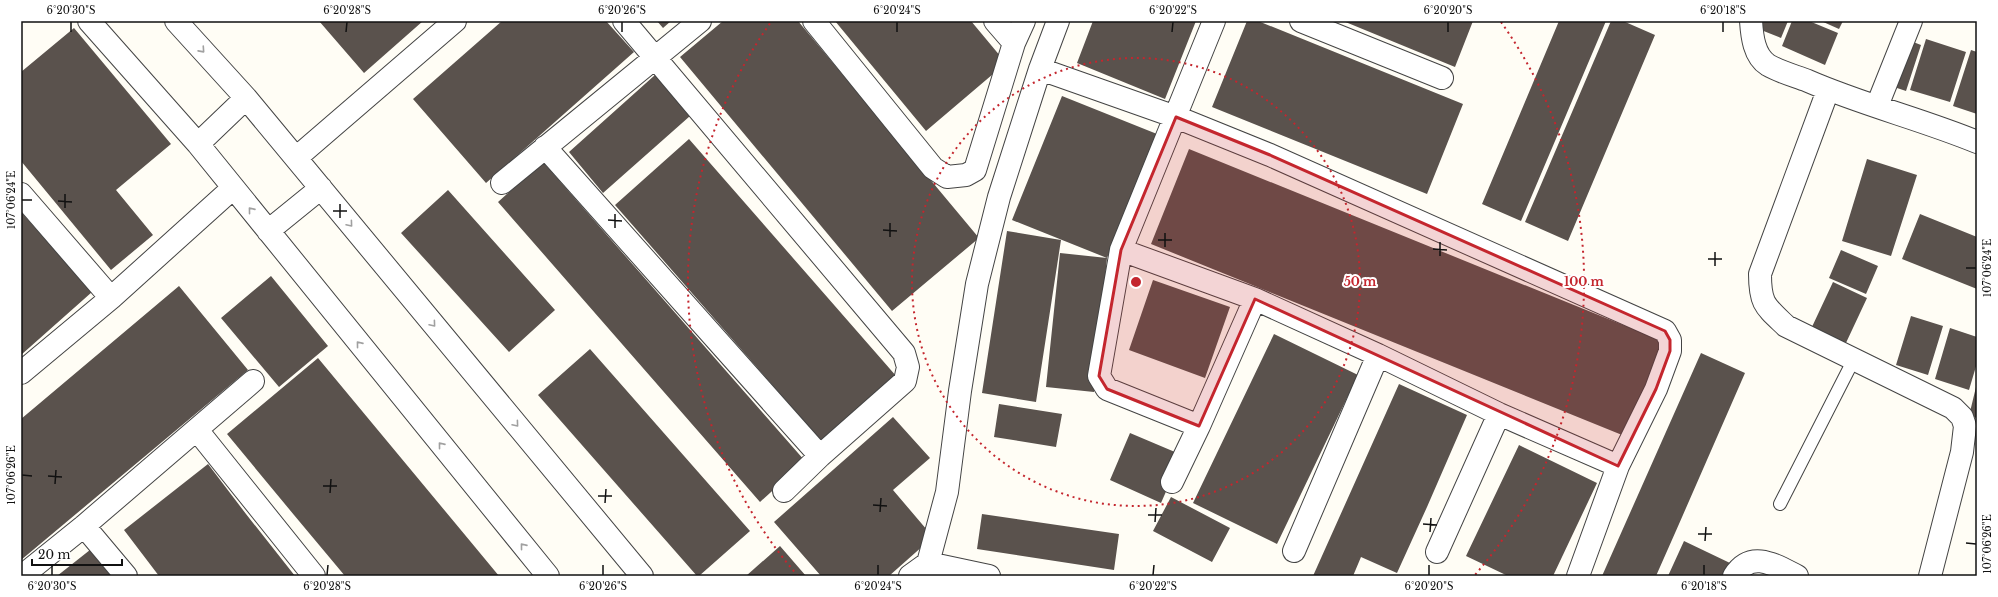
<svg xmlns="http://www.w3.org/2000/svg" width="1998" height="597" font-family="'Libre Baskerville',serif">
	<rect width="100%" height="100%" fill="#fffdf5"/>
	<path fill="#5a524d" d="M319 21H423L364 73Z
		M502 21H606L634 52 486 183 413 99Z
		M657 21H671L663 28Z
		M723 21H798L979 238 892 311 680 57Z
		M835 21H971L1006 63 926 131Z
		M1093 21H1196L1165 99 1077 63Z
		M1247 21H1258L1463 104 1427 194 1212 107Z
		M1343 21H1473L1455 67Z
		M1559 21H1606L1521 221 1482 204Z
		M1611 21H1623L1655 35 1568 241 1525 222Z
		M1759 21H1788L1781 38 1756 28Z
		M1792 21H1809L1838 33 1825 65 1782 46Z
		M1821 21H1843L1839 29Z
		M74 28 171 144 116 190 153 235 111 270 21 161V72Z
		M1926 39 1966 52 1950 102 1910 90Z
		M1908 40 1921 45 1906 91 1894 87Z
		M1971 50 1977 52V114L1953 106Z
		M655 75 690 116 603 193 569 152Z
		M1062 96 1157 134 1107 258 1094 392 1046 387 1060 253 1107 258 1012 220Z
		M689 139 897 377 823 443 615 205Z
		M1189 149 1665 342 1627 437 1151 244Z
		M1867 159 1917 175 1891 256 1842 241Z
		M543 162 805 461 760 502 498 202Z
		M448 190 555 310 509 352 401 233Z
		M22 213 92 292 21 355V214Z
		M1920 214 1977 237V289L1902 259Z
		M1007 231 1061 240 1036 402 982 393Z
		M1841 250 1878 266 1866 294 1829 278Z
		M271 276 328 346 279 387 221 318Z
		M1153 280 1230 307 1205 378 1129 350Z
		M1833 282 1867 298 1845 345 1811 329Z
		M179 286 248 370 21 560V419Z
		M1911 316 1943 326 1928 375 1896 365Z
		M1950 328 1977 337V363L1969 390 1935 379Z
		M1274 334 1358 375 1277 544 1193 503Z
		M590 349 750 531 699 576H697L538 395Z
		M1701 353 1745 373 1679 524 1656 576H1602Z
		M318 358 475 547 499 576H345L294 515 227 434Z
		M1399 384 1467 415 1427 507 1397 573 1361 557 1353 576H1313Z
		M1976 387H1977V418L1969 416Z
		M999 404 1062 414 1056 447 994 437Z
		M893 417 930 458 893 490 933 537 889 576H821L774 522Z
		M1130 433 1182 455 1161 503 1110 480Z
		M1519 445 1597 483 1553 576H1508L1466 556Z
		M208 464 246 514 295 576H159L124 530Z
		M1171 497 1230 528 1212 562 1153 531Z
		M982 514 1119 534 1114 570 977 549Z
		M1684 541 1730 563 1724 576H1668Z
		M95 546 119 576H57Z
		M780 546 806 576H746Z"/>
	<g fill="none" stroke-linecap="round" stroke-linejoin="round">
		<defs>
			<path id="service" d="M1780 504 1854 359"/>
			<path id="minor" d="M89 21 198 144 548 576
				M176 21 246 98 642 576
				M624 21 904 353 908 367 905 381 820 456 784 491
				M814 21 933 168 947 177 966 175 975 170 1014 43 1024 21
				M995 21 1014 43
				M1301 21 1442 78
				M1751 21C1752 36 1754 56 1768 65 1780 72 1795 76 1808 81 1863 105 1921 119 1977 142
				M1040 69 1176 117 1270 155 1665 331 1670 340V351L1656 389 1618 466 1578 576
				M1828 90 1760 274C1760 304 1765 306 1786 326L1953 408 1962 417 1965 426 1962 452 1930 576
				M1877 106 1911 21
				M198 144 246 98
				M545 147 820 456
				M296 158 455 21
				M502 183 700 21
				M21 194 111 298
				M268 231 321 188
				M1121 250 1255 299 1378 355 1499 414 1618 466
				M21 373 111 298 233 188
				M1199 426 1107 389 1099 376 1121 250 1214 21
				M197 430 314 576
				M1172 482 1199 426 1255 299
				M84 526 126 576
				M1294 551 1378 355
				M1437 552 1499 414
				M928 563 947 492 960 391 977 284 999 197 1040 69 1058 21
				M22 576 84 526 253 381
				M910 576 928 563 989 576
				M1734 576C1751 549 1775 565 1797 576"/>
		</defs>
		<use href="#service" stroke="#444" stroke-width="14"/>
		<use href="#minor" stroke="#444" stroke-width="24"/>
		<use href="#service" stroke="#fff" stroke-width="12"/>
		<use href="#minor" stroke="#fff" stroke-width="22"/>
	</g>
	<defs><path id="oneway-chevron" d="M-2-3.5L2.5 0L-2 3.5" fill="none" stroke-width="1.6" stroke-linecap="round" stroke-linejoin="round"/></defs>
	<g stroke="#a0a0a0">
		<use href="#oneway-chevron" transform="translate(202 50) rotate(48)"/>
		<use href="#oneway-chevron" transform="translate(251 210) rotate(-129)"/>
		<use href="#oneway-chevron" transform="translate(350 224) rotate(50)"/>
		<use href="#oneway-chevron" transform="translate(433 324) rotate(50)"/>
		<use href="#oneway-chevron" transform="translate(359 344) rotate(-129)"/>
		<use href="#oneway-chevron" transform="translate(516 424) rotate(50)"/>
		<use href="#oneway-chevron" transform="translate(441 445) rotate(-129)"/>
		<use href="#oneway-chevron" transform="translate(523 546) rotate(-129)"/>
	</g>
	<path fill="#c4262e" fill-opacity="0.2" stroke="#c4262e" stroke-width="3" stroke-linejoin="round" d="M1176 117 1270 155 1665 331 1670 340V351L1656 389 1618 466 1255 299 1199 426 1107 389 1099 376 1121 250Z"/>
	<path fill="none" stroke="#111" stroke-width="1.5" d="M71 32V22M346 32 347 22M622 32V22M897 32V22M1172 32 1173 22M1448 32V22M1723 32V22M22 200H32M58 201 72 202M65 208V194M333 211H347M340 218V204M608 220 622 221M615 228V214M883 230 897 231M890 237V223M1158 240H1172M1165 247V233M1433 249 1447 250M1440 256V242M1708 259H1722M1715 266V252M1966 268H1976M22 475 32 476M48 476 62 477M55 484 56 470M323 486H337M330 493 331 479M598 496H612M605 503 606 489M873 505 887 506M880 512 881 498M1148 515H1162M1155 522 1156 508M1423 524 1437 525M1430 532 1431 518M1698 534H1712M1705 541 1706 527M1966 543 1976 544M52 575V565M327 575 328 565M603 575V565M878 575V565M1153 575 1154 565M1429 575V565M1704 575V565"/>
	<g fill="none" stroke="#c4262e" stroke-width="2" stroke-dasharray="2 4">
		<circle cx="1136" cy="282" r="224"/>
		<path d="M798 576A448 448 0 0 1 771 22M1501 22A448 448 0 0 1 1474 576"/>
	</g>
	<circle cx="1136" cy="282" r="6" fill="#c4262e" stroke="#fff" stroke-width="2"/>
	<g font-size="12" text-anchor="middle" font-weight="bold" fill="#c4262e" stroke="#fff" stroke-width="4" stroke-linejoin="round" paint-order="stroke">
		<text x="1360" y="286">50 m</text>
		<text x="1584" y="286">100 m</text>
	</g>
	<rect width="1998" height="597" fill="none" stroke="#ffffff" stroke-width="44"/>
	<path d="M32 559v6h90v-6" fill="none" stroke="#111111" stroke-width="2"/>
	<text x="38" y="559" font-size="12" fill="#111111" stroke="#ffffff" stroke-width="3" paint-order="stroke">20 m</text>
	<rect x="22" y="22" width="1954" height="553" fill="none" stroke="#111" stroke-width="1.5"/>
	<g font-size="10" text-anchor="middle" fill="#111">
		<text x="71" y="14">6°20'30"S</text>
		<text x="347" y="14">6°20'28"S</text>
		<text x="622" y="14">6°20'26"S</text>
		<text x="897" y="14">6°20'24"S</text>
		<text x="1173" y="14">6°20'22"S</text>
		<text x="1448" y="14">6°20'20"S</text>
		<text x="1723" y="14">6°20'18"S</text>
		<text transform="translate(11 200) rotate(-90)" y="4">107°06'24"E</text>
		<text transform="translate(1987 268) rotate(-90)" y="4">107°06'24"E</text>
		<text transform="translate(11 475) rotate(-90)" y="4">107°06'26"E</text>
		<text transform="translate(1987 544) rotate(-90)" y="4">107°06'26"E</text>
		<text x="52" y="590">6°20'30"S</text>
		<text x="327" y="590">6°20'28"S</text>
		<text x="603" y="590">6°20'26"S</text>
		<text x="878" y="590">6°20'24"S</text>
		<text x="1153" y="590">6°20'22"S</text>
		<text x="1429" y="590">6°20'20"S</text>
		<text x="1704" y="590">6°20'18"S</text>
	</g>
</svg>
